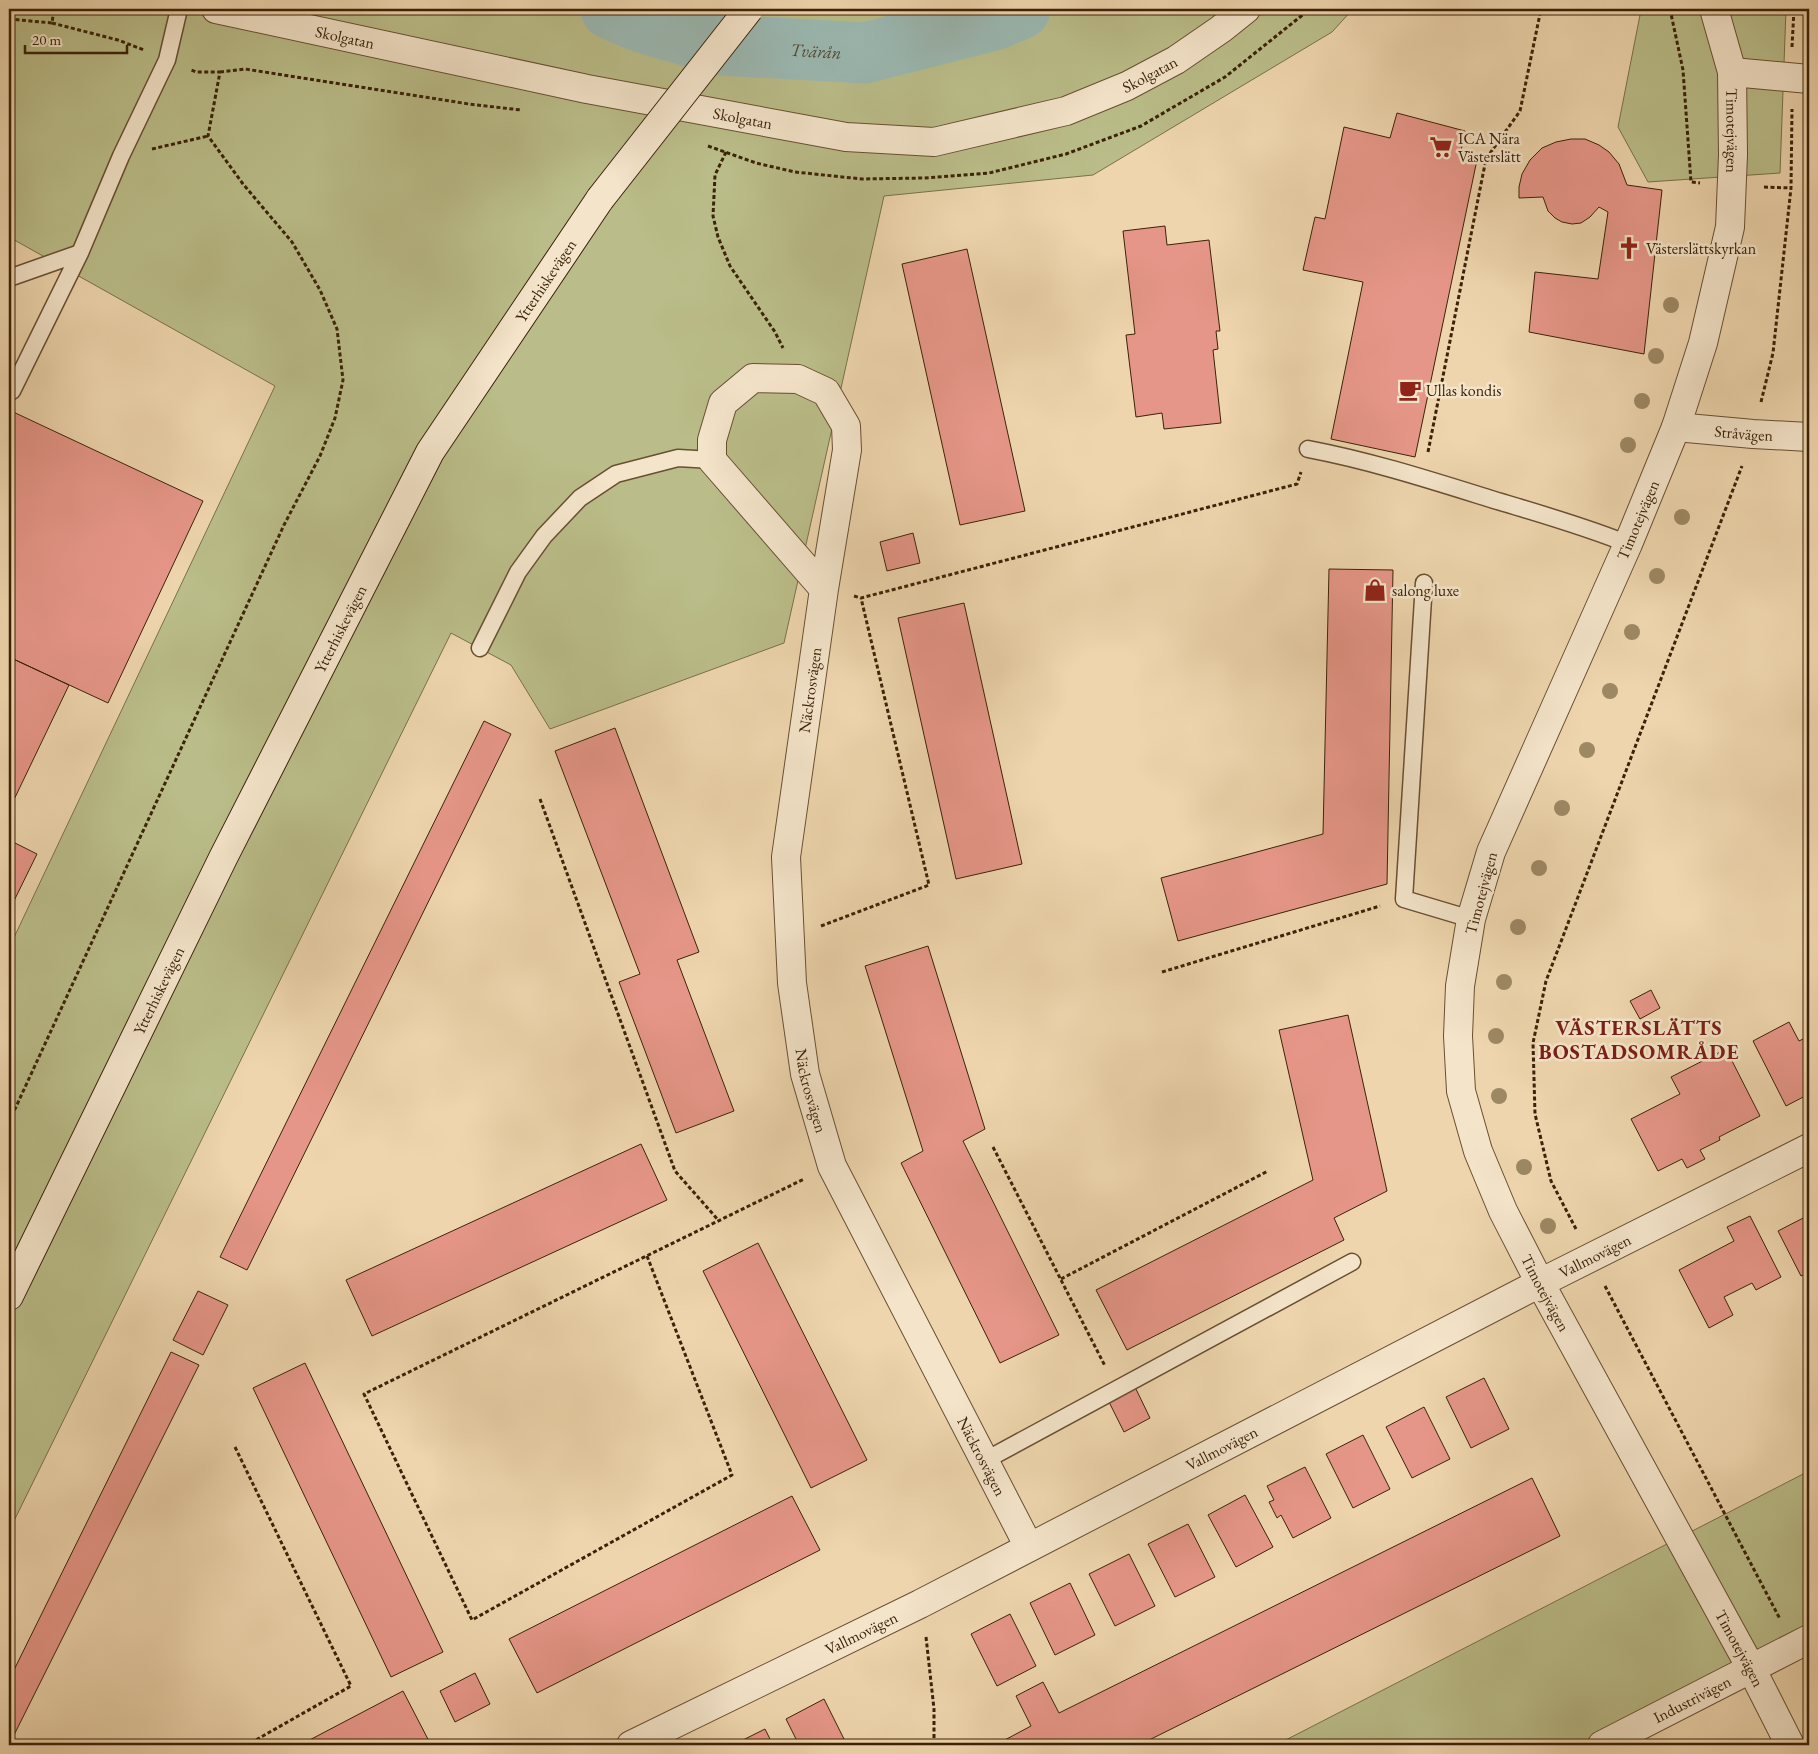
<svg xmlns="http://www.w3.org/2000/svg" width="1818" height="1754" font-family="'EB Garamond',serif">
	<rect width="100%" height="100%" fill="#eed5ad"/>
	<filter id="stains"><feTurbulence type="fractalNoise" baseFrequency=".004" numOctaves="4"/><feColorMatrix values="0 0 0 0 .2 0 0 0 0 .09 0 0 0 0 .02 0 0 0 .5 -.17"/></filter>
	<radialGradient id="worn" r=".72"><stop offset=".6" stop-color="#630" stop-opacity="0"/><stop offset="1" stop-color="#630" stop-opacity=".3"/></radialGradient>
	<path fill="#babd89" stroke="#7a7049" d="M9 9H1353L1332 32 1093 175 884 196 784 643 550 729 511 665 451 633 9 1531V948L275 386 9 237Z
		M1635 9H1786L1780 173 1648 182 1618 127 1641 10Z
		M1809 1471V1639L1602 1745H1276Z"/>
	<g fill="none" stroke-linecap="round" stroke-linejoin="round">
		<path stroke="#9bb8b1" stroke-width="61" id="s1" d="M611 9 641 22 720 45 865 53 994 20 1020 9"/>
	</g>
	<path fill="#e69688" stroke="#3b2209" d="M1397 113 1465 131 1461 151 1478 155 1415 457 1331 439 1363 282 1303 270 1315 217 1325 219 1344 127 1390 138Z
		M1571 139H1585L1599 145 1609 152 1619 164 1627 185 1662 190 1644 354 1529 332 1535 272 1598 279 1608 212 1599 207 1590 217 1581 223 1572 224 1562 222 1555 218 1548 211 1543 197 1519 198V187L1522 174 1530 160 1542 148 1556 142Z
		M1165 226 1167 245 1209 240 1220 331H1216L1218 349 1213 350 1221 423 1164 429 1162 413 1136 417 1126 335 1135 334 1123 231Z
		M967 249 1025 511 960 525 902 264Z
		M9 410 203 501 108 703 9 657Z
		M913 533 920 563 887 571 880 542Z
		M1329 569 1393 570 1387 884 1178 941 1161 878 1323 834Z
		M964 603 1022 864 956 879 898 618Z
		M9 657 69 685 9 810Z
		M484 721 511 734 247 1270 220 1257Z
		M615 728 699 952 677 960 734 1111 676 1133 619 982 640 974 555 751Z
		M9 840 37 854 9 911Z
		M928 946 985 1129 963 1141 1059 1335 1000 1363 901 1163 923 1151 865 966Z
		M1651 990 1660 1008 1640 1019 1630 1001Z
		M1348 1015 1387 1191 1334 1218 1344 1240 1127 1350 1096 1290 1313 1180 1279 1030Z
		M1789 1022 1799 1041 1809 1036V1094L1786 1106 1753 1041Z
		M1726 1049 1760 1116 1719 1137 1720 1140 1700 1150 1705 1159 1687 1168 1682 1159 1658 1171 1631 1119 1680 1094 1671 1077Z
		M641 1144 667 1200 372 1336 346 1280Z
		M1809 1215V1272L1801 1276 1778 1231Z
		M1750 1216 1781 1277 1756 1290 1752 1283 1724 1297 1733 1315 1709 1328 1679 1270 1734 1241 1727 1227Z
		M758 1243 867 1460 811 1488 703 1271Z
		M198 1291 228 1305 203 1355 173 1340Z
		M171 1352 199 1365 9 1745V1680Z
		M305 1363 443 1652 391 1677 253 1388Z
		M1484 1378 1509 1429 1471 1448 1446 1397Z
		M1135 1387 1150 1418 1124 1432 1108 1400Z
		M1424 1407 1450 1459 1412 1478 1386 1427Z
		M1363 1435 1390 1489 1353 1508 1326 1454Z
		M1305 1467 1331 1518 1293 1538 1281 1515 1277 1518 1269 1502 1274 1500 1267 1486Z
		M1532 1478 1560 1536 1139 1745H1002L1001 1742 1031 1726 1016 1696 1043 1682 1059 1713Z
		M1245 1495 1273 1547 1236 1567 1208 1515Z
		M792 1496 820 1550 537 1693 509 1639Z
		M1188 1524 1215 1577 1175 1597 1148 1544Z
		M1129 1554 1155 1606 1115 1626 1089 1574Z
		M1070 1583 1095 1635 1055 1655 1030 1603Z
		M1010 1614 1036 1666 997 1686 971 1634Z
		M475 1673 490 1704 455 1722 440 1691Z
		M403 1691 431 1745H300Z
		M824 1699 847 1745H799L786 1719Z
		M765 1729 773 1745H733Z"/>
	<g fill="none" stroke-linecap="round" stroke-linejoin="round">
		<defs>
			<path id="service" d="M9 278 80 253 121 156 167 60 179 9
				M12 391 80 253
				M1308 449C1371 461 1430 480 1491 499 1537 513 1584 526 1628 544
				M1424 583 1404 899 1471 919
				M480 648 518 572 544 536 580 498 616 474 678 458 712 460
				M984 1461 1352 1262"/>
			<g id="minor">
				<path id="s2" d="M216 9 587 89 846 137 934 142 1066 111 1127 86 1176 60 1221 29 1246 9"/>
				<path d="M1732 72 1809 79"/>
				<path id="s3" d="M1676 427 1753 434 1809 437"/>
				<path id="s4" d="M824 589 712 460V440L723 403 753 378 798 379 826 392 846 426 847 450 824 589 786 857 792 983 805 1074 832 1166 1029 1547"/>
				<path id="s5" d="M631 1745 920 1604 1540 1283 1809 1148"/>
				<path id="s6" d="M1602 1745 1809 1639"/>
			</g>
			<g id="tertiary">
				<path id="s7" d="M1714 9 1732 72 1733 155 1730 227 1703 343 1676 427 1628 544 1491 852 1471 919 1460 986 1458 1036 1461 1091 1478 1151 1503 1211 1540 1283 1751 1668 1790 1745"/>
			</g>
			<g id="secondary">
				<path id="s8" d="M9 1296 223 858 430 452 600 199"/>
			</g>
		</defs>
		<use href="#service" stroke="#684f32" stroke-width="19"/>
		<use href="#minor" stroke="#684f32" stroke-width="30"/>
		<use href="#tertiary" stroke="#684f32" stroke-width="30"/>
		<use href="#secondary" stroke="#3b2209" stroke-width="30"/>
		<path stroke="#3b2209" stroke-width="3" stroke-dasharray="4 2.5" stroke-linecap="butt" d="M1670 9 1683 70 1691 182 1700 183
			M9 19 52 23 54 9
			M52 23 118 40 144 50
			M1792 47 1794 9
			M220 72 245 69 469 104 521 110
			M708 146 756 163 795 172 862 179 924 178 989 173 1066 154 1141 126 1225 77 1310 9
			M152 149 208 136
			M726 152 715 175 713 216 718 237 730 266 775 332 783 348
			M1764 187 1791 188
			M1761 402 1773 353 1791 188 1792 109
			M1428 452 1486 159 1520 111 1541 9
			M854 596 861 598 1297 484 1301 472
			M540 799 675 1171 719 1221
			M821 926 929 885 861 598
			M1162 972 1380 906
			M9 1122 284 525 320 456 335 418 343 380 337 329 320 290 292 242 243 184 208 136 220 72H196L191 70
			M993 1147 1105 1366
			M1576 1229 1551 1181 1535 1114 1533 1043 1546 981 1742 466
			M647 1256 732 1475 472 1620 364 1394 804 1179
			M1061 1279 1268 1171
			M1605 1286 1780 1619
			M235 1447 351 1686 247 1745
			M926 1637 934 1709V1745"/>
		<use href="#service" stroke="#f4e4ca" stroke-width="16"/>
		<use href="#minor" stroke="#f4e4ca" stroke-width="28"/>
		<use href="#tertiary" stroke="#f4e4ca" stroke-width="28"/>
		<use href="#secondary" stroke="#f4e4ca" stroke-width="28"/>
		<defs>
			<path id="secondary-bridge" d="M600 199 749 9"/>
		</defs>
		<use href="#secondary-bridge" stroke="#3b2209" stroke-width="30" stroke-linecap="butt"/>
		<use href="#secondary-bridge" stroke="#f4e4ca" stroke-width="28"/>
	</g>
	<g fill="#9d8864">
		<circle cx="1671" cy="305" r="8"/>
		<circle cx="1656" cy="356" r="8"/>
		<circle cx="1642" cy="401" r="8"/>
		<circle cx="1628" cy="445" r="8"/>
		<circle cx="1682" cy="517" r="8"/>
		<circle cx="1657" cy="576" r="8"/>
		<circle cx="1632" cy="632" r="8"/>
		<circle cx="1610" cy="691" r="8"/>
		<circle cx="1587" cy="750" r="8"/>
		<circle cx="1562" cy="808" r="8"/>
		<circle cx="1539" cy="868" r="8"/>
		<circle cx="1518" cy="927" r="8"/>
		<circle cx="1504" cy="982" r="8"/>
		<circle cx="1496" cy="1036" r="8"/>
		<circle cx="1499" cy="1096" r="8"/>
		<circle cx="1524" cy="1167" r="8"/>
		<circle cx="1548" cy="1226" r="8"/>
	</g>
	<defs>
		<symbol id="supermarket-bare" viewBox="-9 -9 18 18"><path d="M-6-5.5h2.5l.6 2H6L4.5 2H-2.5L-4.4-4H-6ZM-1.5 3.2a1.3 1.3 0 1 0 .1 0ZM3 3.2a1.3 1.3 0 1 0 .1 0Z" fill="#8f2418" stroke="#f4e4ca" stroke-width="2.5" paint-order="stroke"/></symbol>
		<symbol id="church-bare" viewBox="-9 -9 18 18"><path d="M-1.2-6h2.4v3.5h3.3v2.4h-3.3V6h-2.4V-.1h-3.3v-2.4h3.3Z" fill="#8f2418" stroke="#f4e4ca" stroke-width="2.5" paint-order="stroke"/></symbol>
		<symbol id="cafe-bare" viewBox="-9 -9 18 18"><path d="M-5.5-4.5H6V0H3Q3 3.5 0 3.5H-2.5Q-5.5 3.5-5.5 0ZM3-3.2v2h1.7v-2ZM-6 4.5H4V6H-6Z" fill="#8f2418" stroke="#f4e4ca" stroke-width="2.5" paint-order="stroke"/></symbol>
		<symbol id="shop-bare" viewBox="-9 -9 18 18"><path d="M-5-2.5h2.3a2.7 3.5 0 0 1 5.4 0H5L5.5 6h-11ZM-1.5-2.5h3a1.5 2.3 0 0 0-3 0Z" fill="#8f2418" stroke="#f4e4ca" stroke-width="2.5" paint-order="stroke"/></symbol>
	</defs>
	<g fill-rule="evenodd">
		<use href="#supermarket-bare" x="1425" y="131" width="32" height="32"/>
		<use href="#church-bare" x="1613" y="232" width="32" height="32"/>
		<use href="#cafe-bare" x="1394" y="374" width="32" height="32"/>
		<use href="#shop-bare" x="1359" y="574" width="32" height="32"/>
	</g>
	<g text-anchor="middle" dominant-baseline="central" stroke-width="5" stroke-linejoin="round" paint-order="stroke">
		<g font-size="16" fill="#3b2209" stroke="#f4e4ca">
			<text stroke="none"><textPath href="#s2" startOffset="132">Skolgatan</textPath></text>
			<text stroke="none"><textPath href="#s2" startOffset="958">Skolgatan</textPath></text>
			<text stroke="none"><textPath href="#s2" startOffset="538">Skolgatan</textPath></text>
			<text stroke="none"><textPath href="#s7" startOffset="124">Timotejvägen</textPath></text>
			<text stroke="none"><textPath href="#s8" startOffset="1150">Ytterhiskevägen</textPath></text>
			<text stroke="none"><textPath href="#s3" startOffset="68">Stråvägen</textPath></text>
			<text transform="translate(1638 520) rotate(-67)">Timotejvägen</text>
			<text stroke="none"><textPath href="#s8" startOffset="745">Ytterhiskevägen</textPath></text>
			<text transform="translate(810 690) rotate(-82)">Näckrosvägen</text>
			<text transform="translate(1481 893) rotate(-75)">Timotejvägen</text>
			<text stroke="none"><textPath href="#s8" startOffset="340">Ytterhiskevägen</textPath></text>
			<text stroke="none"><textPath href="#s4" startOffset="1055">Näckrosvägen</textPath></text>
			<text stroke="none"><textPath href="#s5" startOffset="1081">Vallmovägen</textPath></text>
			<text stroke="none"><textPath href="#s7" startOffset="1354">Timotejvägen</textPath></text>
			<text stroke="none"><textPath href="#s5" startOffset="661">Vallmovägen</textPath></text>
			<text stroke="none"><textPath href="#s4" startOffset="1460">Näckrosvägen</textPath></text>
			<text stroke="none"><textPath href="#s5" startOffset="256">Vallmovägen</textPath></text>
			<text stroke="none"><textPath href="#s7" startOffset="1759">Timotejvägen</textPath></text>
			<text stroke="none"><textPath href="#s6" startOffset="101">Industrivägen</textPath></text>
		</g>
		<g font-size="16" fill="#3b2209" stroke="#f4e4ca" text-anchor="start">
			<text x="1458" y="138">ICA Nära<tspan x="1458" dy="18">Västerslätt</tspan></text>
			<text x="1646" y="248">Västerslättskyrkan</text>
			<text x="1426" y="390">Ullas kondis</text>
			<text x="1392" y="590">salong luxe</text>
		</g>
		<g font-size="18" font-style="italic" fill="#534833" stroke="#f4e4ca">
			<text stroke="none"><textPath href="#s1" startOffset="211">Tvärån</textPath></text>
		</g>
		<g font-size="21" font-weight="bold" letter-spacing="1" fill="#7a1f14" stroke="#f4e4ca">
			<text x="1639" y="1027">VÄSTERSLÄTTS<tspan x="1639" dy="24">BOSTADSOMRÅDE</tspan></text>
		</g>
	</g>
	<rect width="1818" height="1754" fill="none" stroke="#eed5ad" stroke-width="30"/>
	<rect x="10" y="10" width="1798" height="1734" fill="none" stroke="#3b2209" stroke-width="2.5"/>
	<rect x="15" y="15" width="1788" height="1724" fill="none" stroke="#3b2209"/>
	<path d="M25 45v8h102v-8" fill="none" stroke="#3b2209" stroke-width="2.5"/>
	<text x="32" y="45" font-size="15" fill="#3b2209" stroke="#f4e4ca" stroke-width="4" paint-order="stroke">20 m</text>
	<rect width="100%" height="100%" filter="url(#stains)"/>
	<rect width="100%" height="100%" fill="url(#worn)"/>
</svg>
